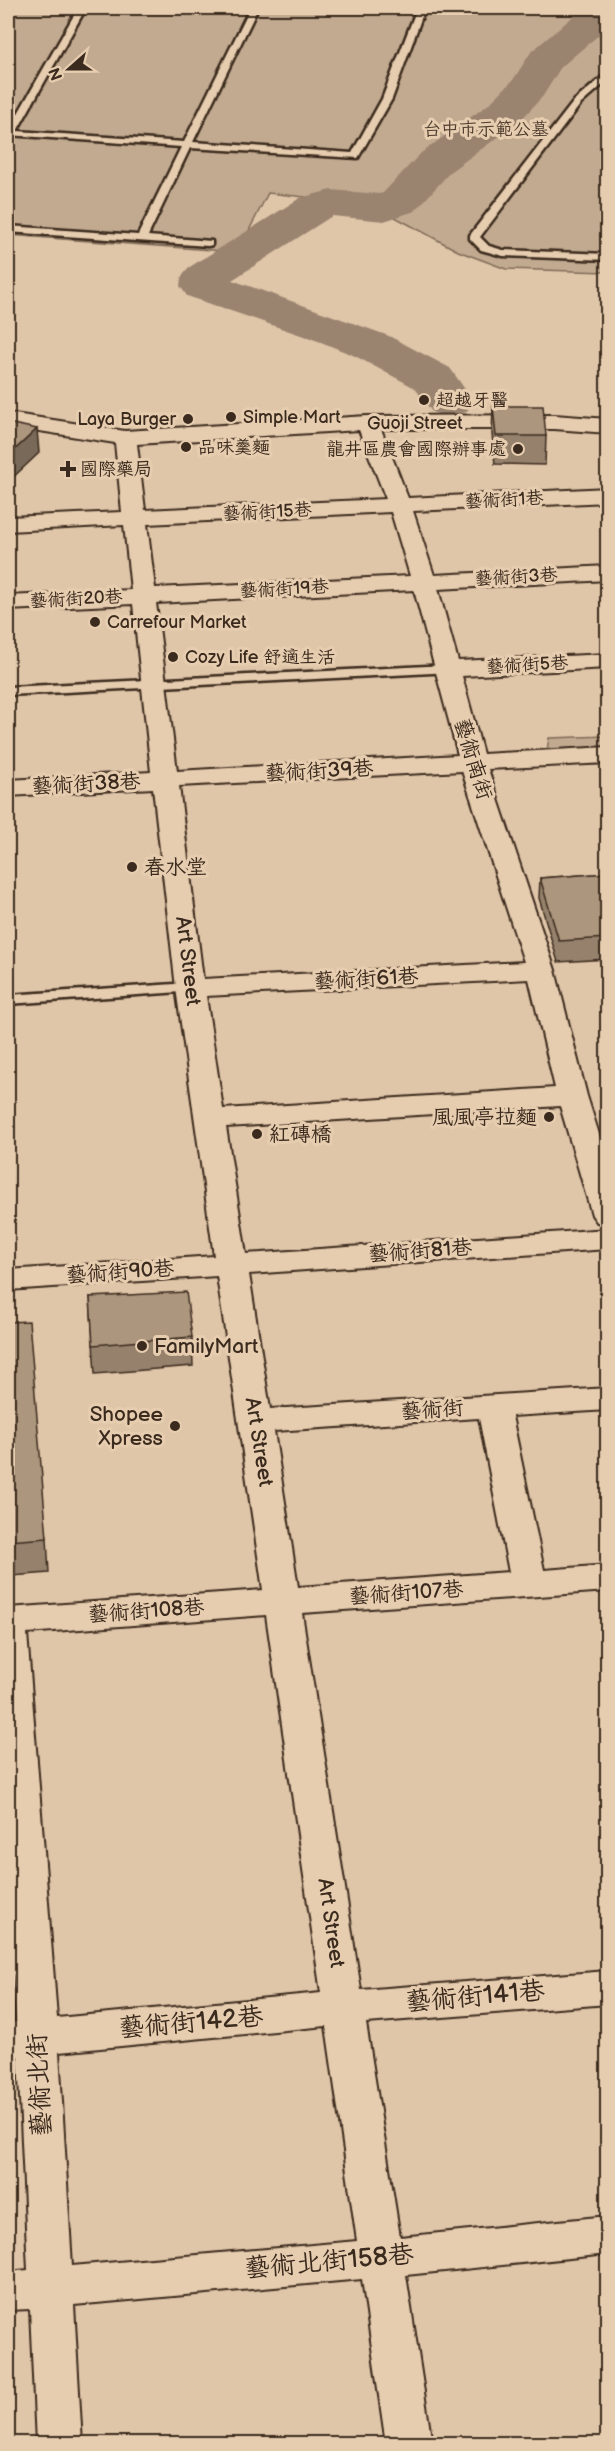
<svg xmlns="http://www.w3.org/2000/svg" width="615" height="2451" font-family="'Balsamiq Sans','LXGW WenKai TC',sans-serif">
	<rect width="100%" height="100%" fill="#e0c6a9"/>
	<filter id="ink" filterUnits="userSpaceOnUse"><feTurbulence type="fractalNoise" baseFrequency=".0167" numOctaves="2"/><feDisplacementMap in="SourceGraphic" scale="12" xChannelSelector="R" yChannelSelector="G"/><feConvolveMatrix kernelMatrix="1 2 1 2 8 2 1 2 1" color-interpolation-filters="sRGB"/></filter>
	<g filter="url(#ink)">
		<path fill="#c2aa90" stroke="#7e6a57" stroke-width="1.5" d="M8 8H607V272L506 269 458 251 371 204 268 193 238 252 8 235Z
			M607 736V765L545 763 549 738Z"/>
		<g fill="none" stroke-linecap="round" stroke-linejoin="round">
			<path fill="#9a846f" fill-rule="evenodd" d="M583 8H608V27L561 67 543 96 519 122 451 171 415 211 384 221 332 216 232 280 389 336 450 368 474 402 466 412 449 417 432 412 415 388 355 356 321 342 187 296 180 286 181 278 188 268 300 198 331 190 379 194 383 193 421 153 489 104 513 80 531 52Z"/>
			<defs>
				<path id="service" d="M78 8H86L17 131 184 142 250 8H258L193 142 352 153 382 99 417 8H425L392 99 358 158 190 148 148 236 212 241V245L208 246 8 232V226L138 235 181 147 8 135V131Z
					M608 72V80L580 105 480 237 489 246 503 250 608 254V260L503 256 481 250 470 239V235L574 101Z
					M447 665 453 669 452 672 8 695V687Z
					M190 983 195 985 198 988 195 991 8 1004V995Z"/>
				<path id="minor" d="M8 413 125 431 367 416 554 415 608 419V433L554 429H381L408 498 608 488V502L413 511 434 575 608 566V580L438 589 458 661 608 654V668L462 676 483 754 608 747V763L488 769 555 970 587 1096 608 1163V1225L597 1222 592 1215 560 1106 226 1127 246 1254 608 1229V1249L249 1274 270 1409 608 1388V1410L512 1416 544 1570 608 1565V1591L302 1613 361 1990 608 1971V2004L366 2023 400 2237 608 2216V2254L406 2275 432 2444H386L362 2279 74 2305 82 2444H36L30 2309 8 2310V2272L28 2270 18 2056 8 2057V2023L16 2022 8 1888V1608L263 1590 217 1276 8 1290V1270L214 1256 176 988 153 788 8 796V780L151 772 133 604 8 610V596L131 590 124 525 8 531V517L122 512 115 443 8 426ZM359 430 386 499 145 510 137 444ZM391 512 410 576 155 588 147 524ZM414 590 458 755 177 771 156 603ZM462 771 524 962 203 979 179 786ZM529 979 555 1088 223 1109 206 996ZM479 1418 509 1572 298 1587 274 1431ZM266 1615 321 1993 57 2018 27 1633ZM326 2026 357 2241 72 2266 59 2052Z"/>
			</defs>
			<use href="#service" stroke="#3b2a1e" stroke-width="5"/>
			<use href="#minor" stroke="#3b2a1e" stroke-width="4"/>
			<use href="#service" fill="#e7cdaf" fill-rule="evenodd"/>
			<use href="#minor" fill="#e7cdaf" fill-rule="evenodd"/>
		</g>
		<path fill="#95816c" stroke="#3b2a1e" stroke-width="1.5" d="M493 406 546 436 545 465 495 464 492 434Z
			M608 873V959L558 962 539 898 540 878Z
			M90 1297 192 1337 193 1366 95 1374Z
			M8 1322 47 1538 49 1573 12 1576 10 1555H8Z"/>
		<path fill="#796958" stroke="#3b2a1e" stroke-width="1.5" d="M37 429 39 453 8 482V456Z"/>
		<path fill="#ad967e" stroke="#3b2a1e" stroke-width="1.5" d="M493 406H543L546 436H496Z
			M8 423 37 429 8 456Z
			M608 873V938L559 941 540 878Z
			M186 1292 192 1337 93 1345 90 1297Z
			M29 1321 47 1538 9 1541 8 1521V1322Z"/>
	</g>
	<g fill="#3b2a1e" stroke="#e7cdaf" stroke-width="2">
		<circle cx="424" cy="400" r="6"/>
		<circle cx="231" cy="417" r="6"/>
		<circle cx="188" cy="419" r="6"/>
		<circle cx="186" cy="447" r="6"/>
		<circle cx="518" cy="449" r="6"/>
		<path d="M65 460h6v6h6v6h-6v6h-6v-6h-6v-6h6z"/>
		<circle cx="95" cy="622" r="6"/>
		<circle cx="173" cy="657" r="6"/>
		<circle cx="132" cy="867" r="6"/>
		<circle cx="549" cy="1117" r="6"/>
		<circle cx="257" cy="1134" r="6"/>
		<circle cx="142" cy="1346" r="6"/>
		<circle cx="175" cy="1426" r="6"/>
	</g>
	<g text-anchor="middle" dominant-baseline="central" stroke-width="6" stroke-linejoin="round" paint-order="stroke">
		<g font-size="18" fill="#4f3d2f" stroke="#e7cdaf">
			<text x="486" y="129">台中市示範公墓</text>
		</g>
		<g font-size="18" fill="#3b2a1e" stroke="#e7cdaf" text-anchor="start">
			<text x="436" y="400">超越牙醫</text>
			<text x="243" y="417">Simple Mart</text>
			<text x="176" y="419" text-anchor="end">Laya Burger</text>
			<text x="198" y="447">品味羹麵</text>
			<text x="506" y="449" text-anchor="end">龍井區農會國際辦事處</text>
			<text x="80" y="469">國際藥局</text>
			<text x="107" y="622">Carrefour Market</text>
			<text x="185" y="657">Cozy Life 舒適生活</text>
		</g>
		<g font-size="18" fill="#3b2a1e" stroke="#e7cdaf">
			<text x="415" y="423">Guoji Street</text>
			<text transform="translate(504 500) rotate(-3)">藝術街1巷</text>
			<text transform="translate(267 512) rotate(-3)">藝術街15巷</text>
			<text transform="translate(516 577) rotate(-3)">藝術街3巷</text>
			<text transform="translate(284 589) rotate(-3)">藝術街19巷</text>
			<text transform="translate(76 599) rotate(-3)">藝術街20巷</text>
			<text transform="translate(527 665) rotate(-3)">藝術街5巷</text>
		</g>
		<g font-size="21" fill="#3b2a1e" stroke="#e7cdaf">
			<text transform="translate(473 759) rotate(73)">藝術南街</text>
			<text transform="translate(319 771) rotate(-3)">藝術街39巷</text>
			<text transform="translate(86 784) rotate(-3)">藝術街38巷</text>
			<text transform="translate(188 961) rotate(83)">Art Street</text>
			<text transform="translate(366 979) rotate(-3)">藝術街61巷</text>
			<text transform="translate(420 1251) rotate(-4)">藝術街81巷</text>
			<text transform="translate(120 1272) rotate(-4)">藝術街90巷</text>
			<text transform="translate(432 1410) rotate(-4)">藝術街</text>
			<text transform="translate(259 1442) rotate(81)">Art Street</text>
			<text transform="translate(406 1593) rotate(-4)">藝術街107巷</text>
			<text transform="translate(146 1611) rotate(-4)">藝術街108巷</text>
			<text transform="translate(331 1923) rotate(82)">Art Street</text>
		</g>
		<g font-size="21" fill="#3b2a1e" stroke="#e7cdaf" text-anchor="start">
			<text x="144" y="867">春水堂</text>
			<text x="537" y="1117" text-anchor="end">風風亭拉麵</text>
			<text x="269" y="1134">紅磚橋</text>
			<text x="154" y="1346">FamilyMart</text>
			<text x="163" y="1414" text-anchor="end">Shopee<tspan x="163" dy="24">Xpress</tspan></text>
		</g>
		<g font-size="26" fill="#3b2a1e" stroke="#e7cdaf">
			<text transform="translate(475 1997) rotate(-5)">藝術街141巷</text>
			<text transform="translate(191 2023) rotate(-5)">藝術街142巷</text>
			<text transform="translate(40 2085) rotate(-93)">藝術北街</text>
			<text transform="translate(329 2262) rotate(-5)">藝術北街158巷</text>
		</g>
	</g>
	<rect width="615" height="2451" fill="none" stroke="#e7cdaf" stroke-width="30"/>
	<rect x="15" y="15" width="585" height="2421" fill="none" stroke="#3b2a1e" stroke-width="2" filter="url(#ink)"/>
	<g transform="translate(69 69) rotate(249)" stroke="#e7cdaf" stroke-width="4.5" paint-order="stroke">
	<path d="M0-4.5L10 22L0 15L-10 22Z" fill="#3b2a1e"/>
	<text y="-9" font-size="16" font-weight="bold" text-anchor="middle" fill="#3b2a1e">N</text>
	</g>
</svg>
